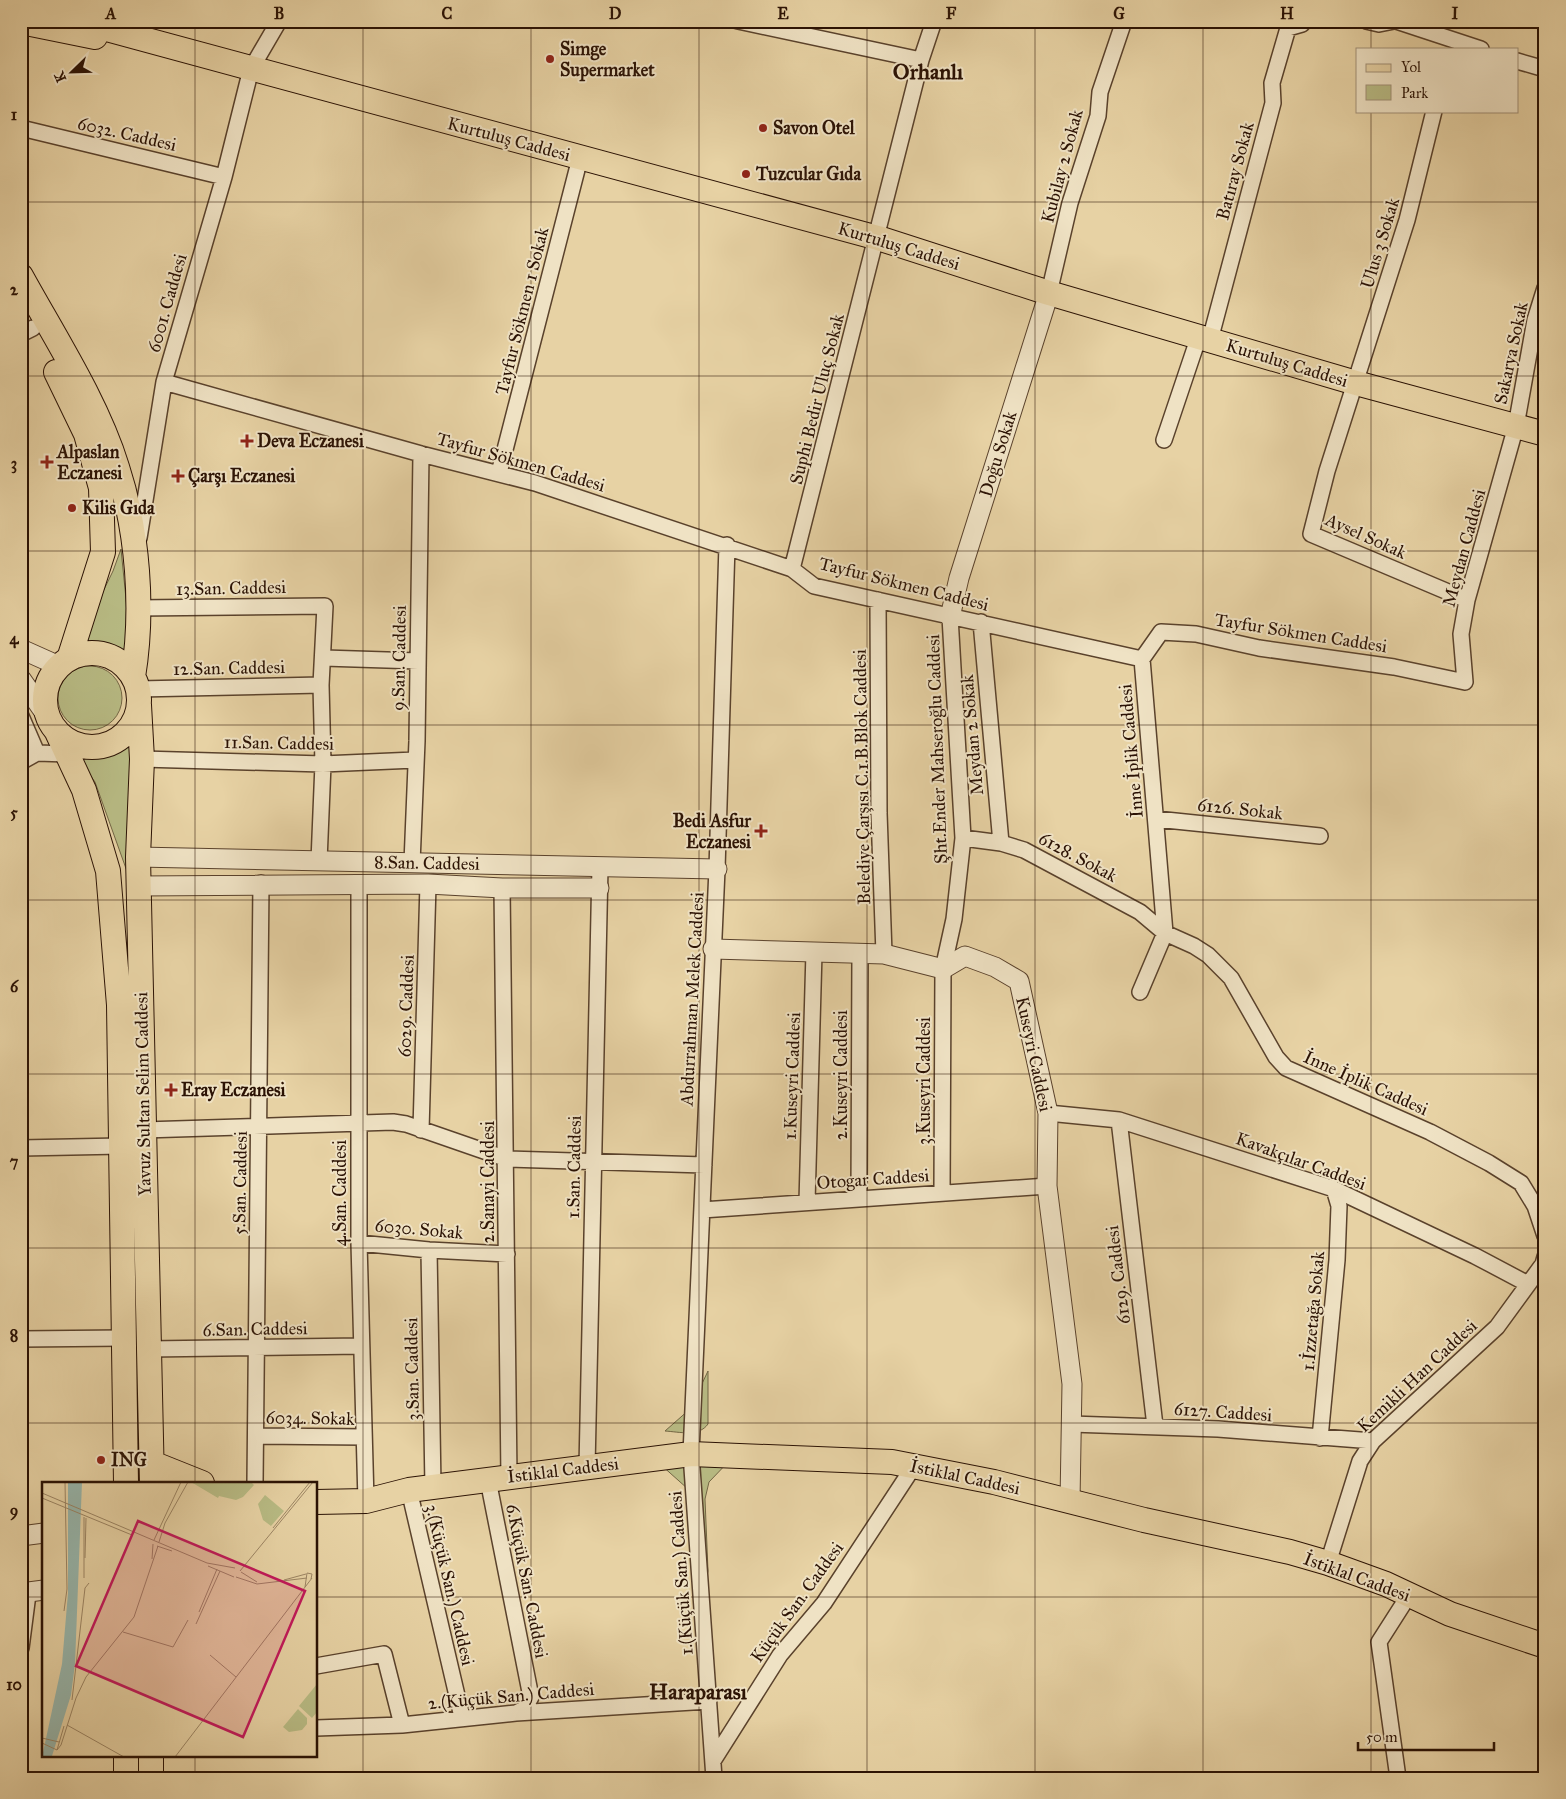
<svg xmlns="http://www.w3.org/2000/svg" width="1566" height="1799" font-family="'IM FELL Great Primer',serif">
	<rect width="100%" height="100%" fill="#e7d2a4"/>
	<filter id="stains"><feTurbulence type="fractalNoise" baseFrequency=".004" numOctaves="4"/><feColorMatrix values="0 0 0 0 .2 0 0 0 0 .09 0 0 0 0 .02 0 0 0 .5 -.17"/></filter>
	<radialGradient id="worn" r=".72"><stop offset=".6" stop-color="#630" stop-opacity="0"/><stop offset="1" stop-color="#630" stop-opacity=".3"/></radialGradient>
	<path fill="#b8bb84" stroke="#726644" d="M121 549 132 659 114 647 78 643 113 571Z
		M58 698a32 32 0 1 1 64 0a32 32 0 1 1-64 0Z
		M132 737 138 902 95 782 77 757 120 745Z
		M708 1371V1424C699 1437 680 1432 665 1431L690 1409Z
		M651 1456 732 1458 709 1482 705 1499 708 1571 703 1597 688 1489Z"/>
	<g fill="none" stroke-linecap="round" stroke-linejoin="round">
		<defs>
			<path id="minor" d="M738 21 921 60
				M1366 21 1379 24 1394 21
				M1396 21 1481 49
				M1517 61 1545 69
				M1434 111 1407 220 1327 471 1311 534 1467 600
				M21 128 224 177
				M1049 293 1070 203 1098 116 1100 92 1124 21
				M21 334 33 328
				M1210 340 1273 103 1272 83 1288 28 1302 24 1303 21
				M164 382 421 454 535 483 792 569 814 586 1142 659
				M1164 440 1199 336
				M499 473 580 158
				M139 538 164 382 224 177 251 69 279 21
				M792 569 921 60 934 21
				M878 600 879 813 884 954
				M137 608 325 606 321 685 323 764 319 861
				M981 622 1001 843
				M324 658 418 661
				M1142 659 1161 632 1196 634 1259 648 1394 667 1465 682 1461 634 1467 600 1516 426 1535 320 1545 288
				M138 689 321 685
				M21 716 37 753
				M142 759 323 764 415 760
				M21 762 37 753 68 754
				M1156 819 1320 836
				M963 838 1001 843 1024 850 1140 912 1165 933 1194 946 1208 955 1231 978 1276 1057 1286 1068 1430 1132 1489 1163 1521 1183 1535 1206 1545 1236
				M412 863 417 741 421 454
				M359 884V1243L366 1501
				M502 888 509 1477
				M1140 992 1165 933 1142 659
				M1048 1113 1119 1120 1334 1189 1475 1256 1528 1284
				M1119 1120 1155 1426
				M144 1130 393 1122 406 1124 507 1159 704 1165
				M421 1130 428 884
				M21 1148 121 1146
				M942 1193 943 969 954 919 963 838 950 617
				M859 1198 860 953
				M807 1202 814 952
				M702 1210 1047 1186
				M359 1243 429 1250 507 1254
				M429 1250 433 1487
				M21 1339 124 1338
				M149 1349 361 1346
				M1071 1424 1218 1429 1373 1441
				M256 1436 364 1437
				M1320 1438 1337 1260 1339 1206 1334 1189
				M587 1467 600 867
				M488 1480 531 1697 524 1709 516 1713
				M255 1483 261 883
				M409 1490 462 1717
				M1328 1563 1360 1461 1373 1441 1497 1327 1543 1264 1545 1257
				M21 1648 28 1594
				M316 1666 384 1654 402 1725
				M316 1728 402 1725 516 1713 709 1701
				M713 1761 780 1655 824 1603 914 1466
				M714 1778 691 1454 717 869 727 545
				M1398 1778 1379 1642 1409 1595"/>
			<path id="tertiary" d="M950 617 959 578 1049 293
				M21 649 59 666
				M21 679 49 719
				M138 857 717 869
				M139 886 428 884 502 888H599
				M713 949 884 954 943 969 965 956 995 967 1019 981 1048 1113 1047 1186 1072 1384 1070 1501
				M21 1536 44 1533
				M21 1593 44 1590"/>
			<path id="primary" d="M77 21 878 238 1049 293 1356 383 1545 434
				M21 22 95 37
				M21 276C54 336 97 402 117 467 138 531 144 610 133 677
				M56 372 86 434 101 488 103 552 69 659
				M45 700a47 47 0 1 1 94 0a47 47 0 1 1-94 0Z
				M139 705 142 759 138 857 152 1483
				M56 730 84 790 108 871 119 1005 126 1483
				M152 1463 202 1483
				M316 1502 366 1501 409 1490 691 1454 892 1462 994 1482 1144 1520 1290 1552 1328 1563 1386 1584 1450 1614 1545 1646
				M151 1755V1778
				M126 1778V1755"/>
		</defs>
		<use href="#minor" stroke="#5a422c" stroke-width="18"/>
		<use href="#tertiary" stroke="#5a422c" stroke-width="21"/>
		<use href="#primary" stroke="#2b1204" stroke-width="26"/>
		<use href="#minor" stroke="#efe2c4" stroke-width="15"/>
		<use href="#tertiary" stroke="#efe2c4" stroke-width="19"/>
		<use href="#primary" stroke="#e7d2a4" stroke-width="24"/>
	</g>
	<path fill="none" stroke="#2b1204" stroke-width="1" stroke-opacity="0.55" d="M195 21V1483M363 21V1778M531 21V1778M699 21V1778M867 21V1778M1035 21V1778M1203 21V1778M1371 21V49M1371 111V1778M21 202H1545M21 376H1545M21 551H1545M21 725H1545M21 900H1545M21 1074H1545M21 1248H1545M21 1423H1545M21 1597H44M316 1597H1545M195 1755V1778"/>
	<g fill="#8f2418" stroke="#efe2c4" stroke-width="2">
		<circle cx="550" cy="59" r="5"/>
		<circle cx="763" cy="128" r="5"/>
		<circle cx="746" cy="174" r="5"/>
		<path d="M244.5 433.5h5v5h5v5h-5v5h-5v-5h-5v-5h5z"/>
		<path d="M44.5 454.5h5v5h5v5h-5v5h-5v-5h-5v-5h5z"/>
		<path d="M175.5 468.5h5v5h5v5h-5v5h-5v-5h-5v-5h5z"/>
		<circle cx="72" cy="508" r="5"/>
		<path d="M758.5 823.5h5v5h5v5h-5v5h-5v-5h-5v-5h5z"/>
		<path d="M168.5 1082.5h5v5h5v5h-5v5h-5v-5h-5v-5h5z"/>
		<circle cx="101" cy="1460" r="5"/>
	</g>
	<g text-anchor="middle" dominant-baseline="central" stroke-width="4" stroke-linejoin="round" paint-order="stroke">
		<g font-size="18" font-weight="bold" fill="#2b1204" stroke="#efe2c4" text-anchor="start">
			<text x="560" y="49">Simge<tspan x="560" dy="21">Supermarket</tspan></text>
			<text x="773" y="128">Savon Otel</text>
			<text x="756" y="174">Tuzcular Gıda</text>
			<text x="257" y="441">Deva Eczanesi</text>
			<text x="57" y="452">Alpaslan<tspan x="57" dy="21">Eczanesi</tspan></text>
			<text x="188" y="476">Çarşı Eczanesi</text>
			<text x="82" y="508">Kilis Gıda</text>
			<text x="751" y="821" text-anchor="end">Bedi Asfur<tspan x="751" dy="21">Eczanesi</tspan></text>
			<text x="181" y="1090">Eray Eczanesi</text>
			<text x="111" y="1460">ING</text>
		</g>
		<g font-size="18" fill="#2b1204" stroke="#efe2c4">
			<text transform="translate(127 134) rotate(13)">6032. Caddesi</text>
			<text transform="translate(509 139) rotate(15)">Kurtuluş Caddesi</text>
			<text transform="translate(1062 166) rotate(-75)">Kubilay 2 Sokak</text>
			<text transform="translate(1235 171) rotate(-75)">Batıray Sokak</text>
			<text transform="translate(1380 243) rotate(-73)">Ulus 3 Sokak</text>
			<text transform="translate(899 246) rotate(17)">Kurtuluş Caddesi</text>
			<text transform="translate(167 303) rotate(-74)">6001. Caddesi</text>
			<text transform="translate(522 311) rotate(-76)">Tayfur Sökmen 1 Sokak</text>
			<text transform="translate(1511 353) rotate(-78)">Sakarya Sokak</text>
			<text transform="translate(1287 363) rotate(17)">Kurtuluş Caddesi</text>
			<text transform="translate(817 399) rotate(-76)">Suphi Bedir Uluç Sokak</text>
			<text transform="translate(998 454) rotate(-73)">Doğu Sokak</text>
			<text transform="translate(521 462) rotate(16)">Tayfur Sökmen Caddesi</text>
			<text transform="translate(1366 536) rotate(24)">Aysel Sokak</text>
			<text transform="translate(1464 548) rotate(-75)">Meydan Caddesi</text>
			<text transform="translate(904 584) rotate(14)">Tayfur Sökmen Caddesi</text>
			<text transform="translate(231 588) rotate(-1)">13.San. Caddesi</text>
			<text transform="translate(1301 633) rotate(9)">Tayfur Sökmen Caddesi</text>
			<text transform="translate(399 658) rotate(-89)">9.San. Caddesi</text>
			<text transform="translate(229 668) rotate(-1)">12.San. Caddesi</text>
			<text transform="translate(972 735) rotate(-95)">Meydan 2 Sokak</text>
			<text transform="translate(279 743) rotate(1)">11.San. Caddesi</text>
			<text transform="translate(937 749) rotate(-92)">Şht.Ender Mahseroğlu Caddesi</text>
			<text transform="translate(1131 751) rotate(-95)">İnne İplik Caddesi</text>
			<text transform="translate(862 777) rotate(-91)">Belediye Çarşısı C.1.B.Blok Caddesi</text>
			<text transform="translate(1240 809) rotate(6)">6126. Sokak</text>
			<text transform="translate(1078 857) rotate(28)">6128. Sokak</text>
			<text transform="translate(427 863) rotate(1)">8.San. Caddesi</text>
			<text transform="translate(692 999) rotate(-87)">Abdurrahman Melek Caddesi</text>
			<text transform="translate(406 1006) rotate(-88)">6029. Caddesi</text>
			<text transform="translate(1034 1054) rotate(78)">Kuseyri Caddesi</text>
			<text transform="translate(841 1075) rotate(-90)">2.Kuseyri Caddesi</text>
			<text transform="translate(792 1076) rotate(-88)">1.Kuseyri Caddesi</text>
			<text transform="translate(924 1081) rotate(-90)">3.Kuseyri Caddesi</text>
			<text transform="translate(1366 1083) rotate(24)">İnne İplik Caddesi</text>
			<text transform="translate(143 1094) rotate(-91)">Yavuz Sultan Selim Caddesi</text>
			<text transform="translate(1301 1161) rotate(20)">Kavakçılar Caddesi</text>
			<text transform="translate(574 1167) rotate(-89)">1.San. Caddesi</text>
			<text transform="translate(873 1179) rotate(-4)">Otogar Caddesi</text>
			<text transform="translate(488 1182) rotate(-90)">2.Sanayi Caddesi</text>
			<text transform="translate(240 1183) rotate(-89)">5.San. Caddesi</text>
			<text transform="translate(340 1193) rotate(-90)">4.San. Caddesi</text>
			<text transform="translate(419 1229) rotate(5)">6030. Sokak</text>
			<text transform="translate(1118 1275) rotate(-97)">6129. Caddesi</text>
			<text transform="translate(1313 1311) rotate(-85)">1.İzzetağa Sokak</text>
			<text transform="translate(255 1329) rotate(-1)">6.San. Caddesi</text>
			<text transform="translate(412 1369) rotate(-91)">3.San. Caddesi</text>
			<text transform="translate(1417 1376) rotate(-43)">Kemikli Han Caddesi</text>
			<text transform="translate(1223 1412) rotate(4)">6127. Caddesi</text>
			<text transform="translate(310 1418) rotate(1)">6034. Sokak</text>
			<text transform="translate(563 1470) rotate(-7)">İstiklal Caddesi</text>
			<text transform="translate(965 1477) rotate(12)">İstiklal Caddesi</text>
			<text transform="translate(681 1573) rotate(-94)">1.(Küçük San.) Caddesi</text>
			<text transform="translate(1357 1577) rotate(20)">İstiklal Caddesi</text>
			<text transform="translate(527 1581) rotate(79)">6.Küçük San. Caddesi</text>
			<text transform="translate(450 1585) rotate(77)">3.(Küçük San.) Caddesi</text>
			<text transform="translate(797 1602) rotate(-54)">Küçük San. Caddesi</text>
			<text transform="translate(511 1696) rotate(-5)">2.(Küçük San.) Caddesi</text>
		</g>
		<g font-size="22" font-weight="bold" fill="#2b1204" stroke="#efe2c4">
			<text x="928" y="71">Orhanlı</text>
			<text x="698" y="1691">Haraparası</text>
		</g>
	</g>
	<g transform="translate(42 1482)">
		<rect width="275" height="275" fill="#e7d2a4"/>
		<path d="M149 0H209L212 3 201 15 194 18 177 14 176 16ZM223 13 242 29 229 44 221 38 216 22ZM275 202V230L270 236 257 224ZM256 227 265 236V242L260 248 247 250 241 245Z" fill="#b8bb84"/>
		<path d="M26 0H40L33 182 29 213 10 274 0 275 20 182 26 111Z" fill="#97b6ac"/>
		<path fill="none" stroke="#9c8564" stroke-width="1" d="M0 11 165 81 193 86M0 16 90 53M42 35V96M231 46 268 0M112 58 139 0M117 60 123 41 146 0M115 64 130 69M43 76 44 36M110 77 111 62M166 84 192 95M198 89 271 0M199 90 215 100M194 95 215 102 265 96M242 98 264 92M263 105 265 91 270 92 269 97M22 129 25 107 23 0M157 130 175 87M154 142 178 89M81 150 131 165 146 138M168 173 194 195M30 218 43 106 47 101M25 243 82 275M0 256 17 260M0 261 15 268M15 268 19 263 34 216 44 195 92 135 116 64M15 268 22 244M133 275 270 96"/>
		<path fill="#c2185b" fill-opacity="0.15" stroke="#c2185b" stroke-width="2.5" d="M96 39 263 109 201 255 34 184Z"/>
		<rect width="275" height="275" fill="none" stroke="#2b1204" stroke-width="2.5"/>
	</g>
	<rect width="1566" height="1799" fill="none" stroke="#e7d2a4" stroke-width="55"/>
	<rect x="1356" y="48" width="162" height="65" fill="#efe2c4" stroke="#a18f77"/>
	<rect x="1366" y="64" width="25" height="8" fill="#e7d2a4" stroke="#a18f77"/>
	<text x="1401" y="72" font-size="15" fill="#2b1204">Yol</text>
	<rect x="1366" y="85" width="25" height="15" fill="#b8bb84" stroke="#a18f77"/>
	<text x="1401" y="98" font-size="15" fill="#2b1204">Park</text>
	<g transform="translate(72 72) rotate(247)" stroke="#efe2c4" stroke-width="4" paint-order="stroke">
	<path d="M0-4L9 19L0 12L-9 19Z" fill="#2b1204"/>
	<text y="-8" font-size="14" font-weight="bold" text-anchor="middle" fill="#2b1204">K</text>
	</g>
	<path d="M1358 1742v8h136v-8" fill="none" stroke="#2b1204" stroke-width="2.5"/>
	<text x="1366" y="1742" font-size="15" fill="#2b1204" stroke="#efe2c4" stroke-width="4" paint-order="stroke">50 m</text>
	<rect x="28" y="28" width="1510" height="1744" fill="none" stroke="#2b1204" stroke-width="2"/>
	<g font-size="16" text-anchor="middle" font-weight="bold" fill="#2b1204">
		<text x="111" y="19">A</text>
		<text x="279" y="19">B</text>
		<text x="447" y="19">C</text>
		<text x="615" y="19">D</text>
		<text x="783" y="19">E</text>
		<text x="951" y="19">F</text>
		<text x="1119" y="19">G</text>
		<text x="1287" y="19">H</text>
		<text x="1455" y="19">I</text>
		<text x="14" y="120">1</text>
		<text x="14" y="295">2</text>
		<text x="14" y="469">3</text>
		<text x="14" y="644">4</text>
		<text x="14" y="818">5</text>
		<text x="14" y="992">6</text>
		<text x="14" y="1167">7</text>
		<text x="14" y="1341">8</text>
		<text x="14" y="1516">9</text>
		<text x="14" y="1690">10</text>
	</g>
	<rect width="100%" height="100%" filter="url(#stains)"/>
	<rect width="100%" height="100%" fill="url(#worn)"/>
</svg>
